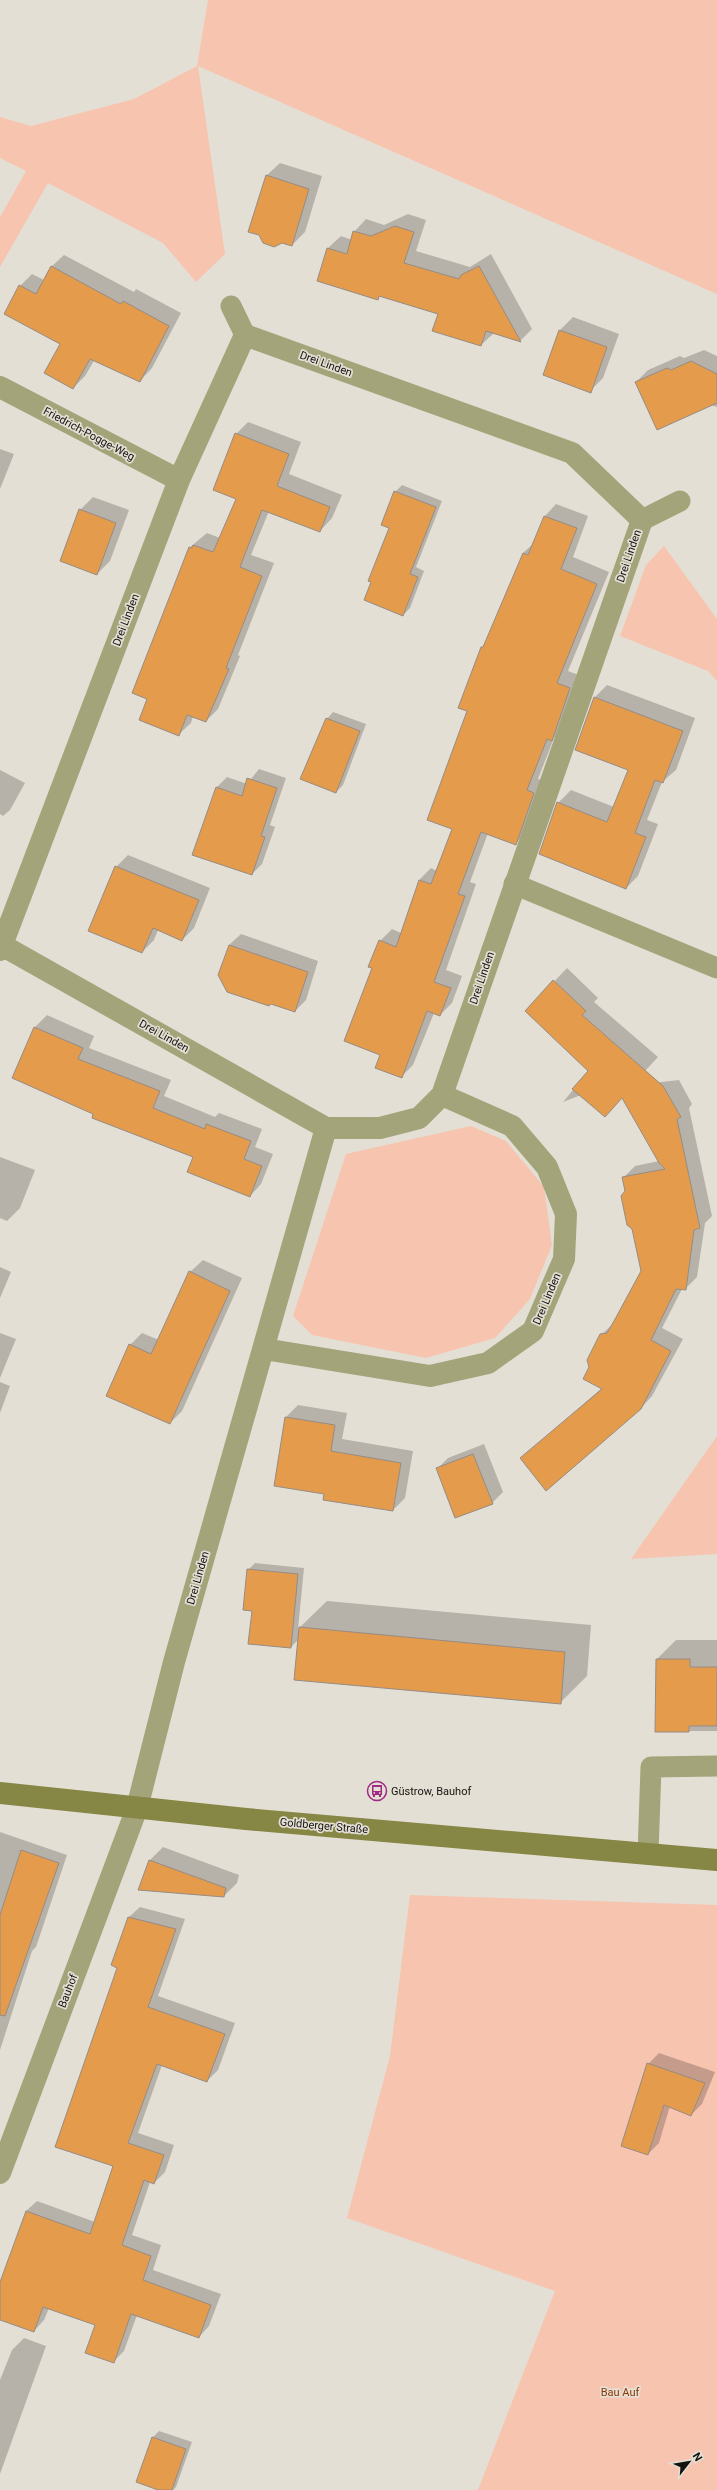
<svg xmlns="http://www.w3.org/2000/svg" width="717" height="2490" font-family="Roboto,sans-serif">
	<rect width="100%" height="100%" fill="#e4dfd4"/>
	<path fill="#f7c4af" d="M208 0H717V294L198 66 225 254 196 282 163 243 48 183 0 267V217L26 171 0 158V117L31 126 134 99 197 66Z
		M664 546 717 619V681L708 671 620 636 646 565Z
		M471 1126 506 1141 544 1187 552 1245 530 1299 495 1338 426 1358 312 1335 293 1316 346 1154Z
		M717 1436V1554L631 1559Z
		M410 1895 717 1905V2490H478L555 2291 347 2218 390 2056Z"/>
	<path fill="#0003" d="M280 163 322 176 305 232 292 245 266 176Z
		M408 214 426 220 416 251 470 267 491 254 532 329 520 341 494 333 481 345 439 313 381 295 378 299 328 248 341 236 352 240 354 232 366 219 384 225Z
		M64 255 134 292 136 289 181 313 152 368 140 381 95 359 85 376 73 388 61 343 20 286 32 274 44 280 51 267Z
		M573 317 619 334 603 378 590 391 560 330Z
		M704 350 717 356V407L636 382 648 370 680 356 684 358Z
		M248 422 301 442 289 474 342 495 332 518 320 531 269 511 251 555 274 563 238 655 240 656 218 709 206 721 193 716 191 723 178 735 148 698 189 548 207 533 220 538 237 499 236 434Z
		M0 449 14 454 0 489Z
		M402 485 442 501 416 567 424 571 410 608 403 615 390 528 395 492Z
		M93 497 129 510 110 561 97 574 80 510Z
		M556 504 588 516 573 557 609 572 568 671 581 676 563 728 554 738 538 779 545 781 527 832 515 844 488 833 470 882 476 884 446 970 462 976 452 1003 440 1015 434 1013 413 1065 401 1077 382 1055 374 968 380 941 392 929 401 933 419 880 431 868 437 871 453 829 468 711 482 647 486 643 523 553 534 543 545 516Z
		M607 685 695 718 676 770 662 782 647 820 658 824 638 876 626 888 558 803 571 790 614 807 629 769 594 698Z
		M333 712 366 724 343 785 336 792 327 719Z
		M259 769 286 778 270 825 275 827 262 864 252 874 194 854 217 787 227 777 247 784Z
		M0 770 25 783 10 810 3 816 0 814Z
		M128 855 210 888 194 928 182 940 158 930 154 940 142 952 90 930 116 867Z
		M241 934 318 961 306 1000 295 1011 229 945Z
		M567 968 598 998 594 1002 658 1057 646 1070 563 1102 589 1071 526 1011Z
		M47 1015 94 1036 89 1048 171 1080 164 1096 215 1117 219 1113 262 1129 255 1147 273 1154 261 1184 250 1196 195 1157 13 1077 35 1027Z
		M679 1080 692 1104 689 1108 712 1216 705 1223 697 1277 685 1289H682L662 1328 683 1339 652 1396 640 1409 521 1458 602 1388 590 1367 601 1335 614 1323 642 1271 623 1178 635 1166 659 1161 634 1085Z
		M0 1157 35 1170 20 1208 7 1221 0 1218Z
		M203 1260 242 1278 182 1411 170 1423 130 1345 142 1333 159 1340 190 1272Z
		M0 1267 11 1272 0 1298Z
		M0 1333 16 1339 0 1378Z
		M0 1382 10 1386 0 1413Z
		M298 1405 347 1413 342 1439 413 1451 405 1498 393 1510 325 1493 286 1417Z
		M484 1444 503 1492 492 1503 437 1469 448 1458Z
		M255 1563 304 1568 298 1629 327 1601 591 1625 587 1676 560 1703 299 1639 291 1647 253 1610 248 1570Z
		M676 1640H717V1731H656L657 1659Z
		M0 1832 67 1855 36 1947 32 1951 0 2050Z
		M163 1847 239 1875 237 1883 224 1896 140 1889 150 1860Z
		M140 1907 185 1919 158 1996 235 2023 218 2070 207 2081 162 2065 138 2133 174 2145 165 2172 154 2183 150 2182 132 2235 161 2245 153 2270 221 2294 209 2326 199 2337 137 2315 124 2351 113 2362 96 2324 49 2308 44 2320 34 2331 0 2319V2285L26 2211 37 2201 95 2222 114 2166 119 1967 113 1965 129 1917Z
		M659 2053 715 2072 702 2104 691 2115 670 2106 659 2143 648 2154V2064Z
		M24 2338 46 2346 0 2474V2380L12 2350Z
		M159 2431 192 2442 176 2487 173 2490H161L153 2437Z"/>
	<path fill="#e49b4c" stroke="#958c85" d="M266 175 309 189 292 246 282 243 274 247 263 243 259 235 248 232Z
		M395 226 414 232 404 263 459 279 461 275 479 266 521 342 486 331 481 346 432 331 438 314 379 296 378 300 317 281 327 248 347 254 353 231 371 236Z
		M51 266 121 304 123 301 169 326 140 382 90 359 73 389 44 373 60 344 4 314 19 285 36 294Z
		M559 330 607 347 591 393 543 375Z
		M691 361 717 374V403L657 430 635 382 667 368 671 370Z
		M235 433 289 454 277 486 330 507 320 532 262 510 240 567 262 576 226 668 229 669 206 722 187 715 179 736 139 720 147 699 132 693 189 547 192 548 193 545 213 552 236 499 213 490Z
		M394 491 436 507 410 574 418 577 403 616 364 600 371 582 368 581 389 528 381 525Z
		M79 509 116 523 97 575 60 561Z
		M544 516 577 528 561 569 597 584 557 683 570 688 552 741 547 739 527 790 534 793 516 845 481 832 458 894 465 896 434 982 451 988 440 1016 427 1011 402 1078 375 1068 380 1055 344 1041 372 968 368 967 379 940 396 947 419 880 431 884 452 829 427 820 467 711 458 708 481 647H483L523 553 528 555Z
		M594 697 683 731 663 783 655 780 635 833 646 837 626 889 539 854 557 802 607 822 628 770 575 750Z
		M326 718 360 731 336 793 300 779Z
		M247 778 277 788 261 836 265 837 252 875 192 855 216 787 242 796Z
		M115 866 199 900 182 941 153 928 142 953 88 931Z
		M229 945 308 972 295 1012 271 1004 269 1006 227 992 218 975Z
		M553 980 586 1011 582 1015 663 1086 681 1117 677 1119 700 1228 694 1230 686 1290 676 1289 651 1340 671 1351 641 1409 546 1491 520 1458 602 1389 583 1379 589 1367 587 1360 600 1334 607 1333 614 1321 641 1271 632 1229 627 1225 621 1196 625 1191 622 1177 665 1169 659 1163 622 1098 605 1117 572 1089 588 1071 525 1011Z
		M34 1027 83 1048 78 1059 160 1091 153 1108 205 1129 206 1124 251 1141 244 1159 262 1166 250 1197 187 1172 193 1157 92 1118 93 1114 12 1078Z
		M189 1271 230 1291 170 1424 106 1396 129 1344 151 1354Z
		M285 1417 335 1425 331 1451 401 1463 393 1511 323 1500 324 1494 274 1486Z
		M473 1454 493 1504 455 1518 436 1468Z
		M247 1569 298 1574 291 1648 248 1644 252 1611 243 1610Z
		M299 1627 565 1652 561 1704 294 1680Z
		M656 1659H690V1667H717V1726H689V1732H655Z
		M21 1850 59 1863 5 2016 0 2015V1915Z
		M149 1860 226 1888 224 1897 138 1890Z
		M128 1917 176 1929 148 2007 225 2034 207 2082 157 2064 128 2143 164 2155 154 2184 144 2180 122 2245 151 2256 143 2280 211 2305 199 2338 131 2314 114 2363 85 2353 95 2325 43 2307 34 2332 0 2320V2282L26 2211 90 2234 113 2166 55 2147 117 1968 111 1965Z
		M647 2063 705 2083 691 2116 664 2105 648 2155 621 2146Z
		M152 2437 186 2449 172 2490H158L136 2482Z"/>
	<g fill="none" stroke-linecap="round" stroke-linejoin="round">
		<path stroke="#a3a47a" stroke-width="21" d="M231 306 245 335
			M642 520 680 501
			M514 884 717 968
			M648 1854 651 1767 717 1766"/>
		<path stroke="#a3a47a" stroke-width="22" d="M0 387 179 480
			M0 944 326 1128
			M0 950 179 480 245 335 572 453 642 520 442 1095 419 1118 380 1128H326L174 1662 137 1808 0 2173
			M264 1349 430 1376 488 1363 533 1331 564 1259 566 1214 547 1167 512 1126 442 1095"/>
		<path stroke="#868645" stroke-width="22" d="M0 1793 246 1819 717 1860"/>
	</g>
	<defs>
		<symbol id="bus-ring" viewBox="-11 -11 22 22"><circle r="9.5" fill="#e4dfd4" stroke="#9f2983" stroke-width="1.5"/><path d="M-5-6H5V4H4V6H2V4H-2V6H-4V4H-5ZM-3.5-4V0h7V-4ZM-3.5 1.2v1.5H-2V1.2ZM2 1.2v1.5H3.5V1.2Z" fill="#9f2983"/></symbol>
	</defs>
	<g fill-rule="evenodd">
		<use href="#bus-ring" x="366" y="1780" width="22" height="22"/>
	</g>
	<g text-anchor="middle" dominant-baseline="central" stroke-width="3.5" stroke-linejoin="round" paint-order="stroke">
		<g font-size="11" fill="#151310" stroke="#e4dfd4">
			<text transform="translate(326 364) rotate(20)">Drei Linden</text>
			<text transform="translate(89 434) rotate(28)">Friedrich-Pogge-Weg</text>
			<text transform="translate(629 556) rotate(-71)">Drei Linden</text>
			<text transform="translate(126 620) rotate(-69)">Drei Linden</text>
			<text transform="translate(482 978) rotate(-71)">Drei Linden</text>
			<text transform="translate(164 1036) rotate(29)">Drei Linden</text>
			<text transform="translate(547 1299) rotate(-67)">Drei Linden</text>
			<text transform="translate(198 1578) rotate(-74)">Drei Linden</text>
			<text transform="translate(324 1826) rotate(5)">Goldberger Straße</text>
			<text transform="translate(68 1991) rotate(-69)">Bauhof</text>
		</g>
		<g font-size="11" fill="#151310" stroke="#e4dfd4" text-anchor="start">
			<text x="391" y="1791">Güstrow, Bauhof</text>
		</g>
		<g font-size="11" fill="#8a3603" stroke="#e4dfd4">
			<text x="620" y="2392">Bau Auf</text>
		</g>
	</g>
	<g transform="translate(689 2462) rotate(59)" stroke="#e4dfd4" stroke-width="3" paint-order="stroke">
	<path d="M0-3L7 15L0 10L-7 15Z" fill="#151310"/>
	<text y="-6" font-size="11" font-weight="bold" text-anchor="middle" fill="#151310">N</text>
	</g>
</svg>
